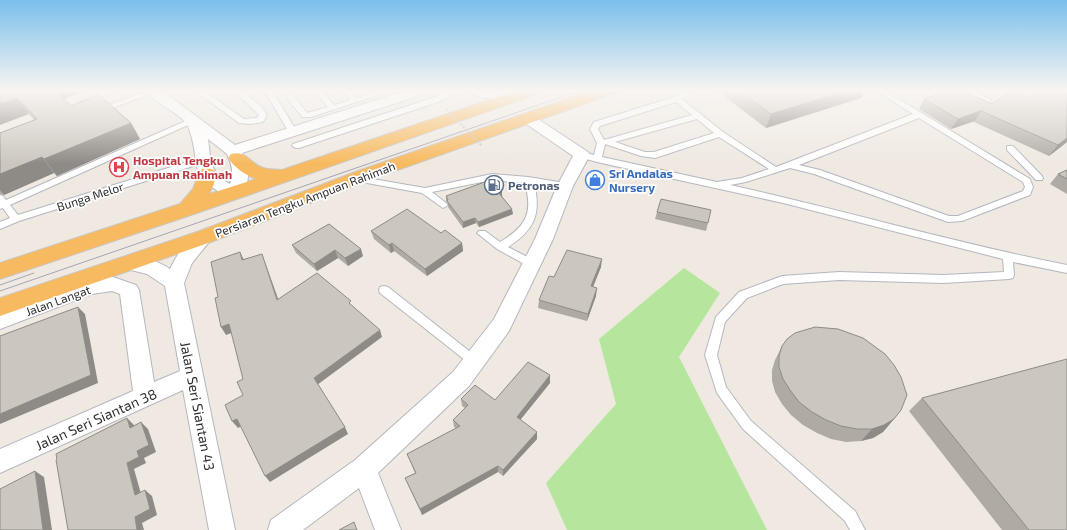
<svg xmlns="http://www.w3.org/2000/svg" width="1067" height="530" font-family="'Exo 2',sans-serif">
	<rect width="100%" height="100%" fill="#efe9e1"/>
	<path fill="#b6e59e" d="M684 268 720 293 679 357 767 530H567L546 483 616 404 599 339Z"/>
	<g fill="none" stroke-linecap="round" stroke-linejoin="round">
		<defs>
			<path id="service" d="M105 90H115L85 105H79L78 103Z
				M150 90 158 91 102 112H99L95 110Z
				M194 90H203L244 119 257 118 259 115 233 90H241L262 107 267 115 263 122 250 124 239 123Z
				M264 90H272L297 132 296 134H290Z
				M281 90H289L307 113 328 107 313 90H321L334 105 350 100 342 90H350L356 98 381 90H393L311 117H302Z
				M438 90H446L449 96 441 101 299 148H296L292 146 293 144 435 97 441 95Z
				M685 90H694L682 99 723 132 776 167 913 114 875 90H884L1030 179 1033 187 1030 195 962 221 948 222 814 174 790 168 746 182 730 185C843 210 954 243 1067 265V273L1013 262 1014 275 1013 278 1009 279 944 283 839 280 783 284 747 298 725 322 717 355 726 387 751 421 855 511 865 530H850L845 521 743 429 717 393 705 355 716 317 739 292 782 276 839 272 944 275 1004 272 1003 259 783 203 597 162 579 157 578 155 582 152 594 155 597 143 590 129 594 122 674 97ZM676 102 692 115 604 140 598 129 600 126ZM919 118 1023 182 1025 187 1023 191 958 216H949L820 170 799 165ZM697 119 714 133 654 152H645L615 142ZM719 137 769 169 742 178 717 182 602 157 605 144 641 156 655 158Z
				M962 90H972L991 100 990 102H984Z
				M190 119H193L197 121 10 205 18 215 200 158H206L207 160 206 162 19 221 0 229V222L10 218 3 208 0 209V195L3 196 6 200Z
				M1007 146H1013L1042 176 1043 178 1042 180H1036L1007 150Z
				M365 172 368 173 373 179 425 188 492 174 528 177 565 183 569 186 565 189 534 184C542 215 533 231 508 247L537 262 538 265 537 268 533 269 497 249 477 233 479 231H485L500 242C527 226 533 213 525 183L492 180 432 192 446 203 448 205 443 208 422 193 367 183 361 175Z
				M384 286 388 287 478 358 480 361 478 364 474 366 470 364 380 293 379 290 380 287Z"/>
			<path id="minor" d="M145 90H161L235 145 408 90H429L427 93 242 153C251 169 250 182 240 197 232 199 227 196 220 192 188 175 200 160 190 132 189 129 188 125 186 123 178 112 154 103 145 90ZM208 139 227 154C232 164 234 173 230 184 209 172 211 161 208 139Z
				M468 90 518 92 523 93 525 96 523 99 518 100C505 99 476 101 468 90Z
				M527 114 532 115 588 152 590 155 573 186 553 239 509 331 469 386 378 473 401 530H375L359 488 303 530H268L271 520 355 460 453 372 494 319 535 239 557 186 573 156 522 121 520 118 522 115Z
				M204 231 210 233 213 237 192 263 184 283 235 530H209L183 390 0 473V449L133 391 120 294 112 291 92 294 0 329V312L90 280 113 277 136 285 139 290 154 382 180 371 165 286 147 274 123 268 121 263 123 258C138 254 158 261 170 269 177 255 188 235 204 231Z"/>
			<path id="trunk" d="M518 90H542L540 93 194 214 0 279V263L180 204 193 189 200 170 207 168 214 170 216 174 214 184 209 194 256 179C245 175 234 167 228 158L231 154C247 150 250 164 263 168 269 170 276 169 282 170Z
				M593 90H617L615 93 372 179 211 242 0 316V298L197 232 358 171Z"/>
		</defs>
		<use href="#service" stroke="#b4b7c1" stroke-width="2"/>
		<use href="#minor" stroke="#b4b7c1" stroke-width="2"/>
		<use href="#trunk" stroke="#c9c9c9" stroke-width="2"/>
		<use href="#service" fill="#fff" fill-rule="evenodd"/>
		<use href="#minor" fill="#fff" fill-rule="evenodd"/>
		<use href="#trunk" fill="#f8ba60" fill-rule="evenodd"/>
		<path stroke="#a3a6b8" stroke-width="1" d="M0 285 34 273
			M0 291 582 90"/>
		<path stroke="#c9c9c9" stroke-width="2" stroke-dasharray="2.5 1.5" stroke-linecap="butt" d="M446 109 482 146"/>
	</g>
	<path fill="#afaba4" d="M0 90H87L63 99 71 106 131 123 140 139 57 176 54 173 4 195 0 194V133L34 120 29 114Z
		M716 90H865L861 98 766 128Z
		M1067 90V142L1049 156 974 122 975 121 951 129 919 109 924 99 992 104 1028 98Z
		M1067 170V194L1050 184 1058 174Z
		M502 190V196L513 214 479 227 476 223 463 228 448 207V203L446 201V196Z
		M657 212 708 223 706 231 655 219Z
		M329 224 363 256 348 266 338 258 317 271 296 253 292 245Z
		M371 231 441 233 462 243 463 251 427 276 394 251 391 253 374 239Z
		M601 267 593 287 596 296 587 321 538 308 539 300 554 277Z
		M782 346 894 419 883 432 873 438 861 441 846 442 831 439 817 433 803 425 791 415 782 404 775 392 772 381V370L775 360Z
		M550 383 520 420 537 439 503 476 498 472 422 515 405 478 415 473 407 454 456 428 454 427 453 420 465 408 462 406 461 399 495 400Z
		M922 398 1067 530H1002L909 411Z"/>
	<path fill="#8e8b86" d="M52 90H87L59 101Z
		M849 90H865L861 98 766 128 771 114Z
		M17 98 29 114 0 125V104Z
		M983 110 981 111 975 121 951 129 958 119Z
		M131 123 140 139 57 176 44 159Z
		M1067 138V142L1049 156 1058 145Z
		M42 157 54 173 4 195 0 190V174Z
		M502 190V196L499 197 498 192Z
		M512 209 513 214 479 227 478 222Z
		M475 218 476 223 463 228V222Z
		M392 243 394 251 391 253 389 245Z
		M462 243 463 251 427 276 425 269Z
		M361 249 363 256 348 266 345 258Z
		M335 250 338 258 317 271 314 264Z
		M240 252 244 260H242Z
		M262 254 265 262 281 307 277 300Z
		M602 259 601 267 590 294 591 286Z
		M597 288 596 296 587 321 588 314Z
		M78 307 85 314 98 383 0 424V414Z
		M229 324 234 332 226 335 221 327Z
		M380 330 382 337 317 385 314 378Z
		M550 375V383L517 424V417Z
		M127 418 134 425 137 434 130 428Z
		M237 419 242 426 238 428 232 421Z
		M894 419 883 432 873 438 861 441 872 429Z
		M141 422 148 429 156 452 144 458 146 463 134 469 143 501 135 495 127 463 137 451Z
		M345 427 348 434 270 482 265 476Z
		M537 432V439L503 476V470Z
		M498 466V472L422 515 420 509Z
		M35 471 44 477 52 530H43Z
		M145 490 152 496 157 515 142 523 144 530H137L135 517Z"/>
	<path fill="#cbc7bf" stroke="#8e8b86" d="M0 90H54L71 106 99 95 131 123 44 159 42 157 0 174V133L37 119 17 98 0 104Z
		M738 90H849L771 114Z
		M951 90H961L992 104 1011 91 1028 98 1040 90H1067V138L1058 145 981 111 983 110 958 119 924 99Z
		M1067 170V179L1058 174Z
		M493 179 502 190 498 192 512 209 478 222 475 218 463 222 447 201 448 199 446 196Z
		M661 199 711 210 708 223 657 212Z
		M407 209 441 233 445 230 462 243 425 269 392 243 389 245 371 231Z
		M329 224 361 249 345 258 335 250 314 264 292 245Z
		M567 250 602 259 591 286 597 288 588 314 539 300 549 276 554 277Z
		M240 252 242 260 262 254 277 300 317 273 351 301 349 303 380 330 314 378 345 427 265 476 237 419 232 421 225 405 243 395 237 382 243 379 229 324 221 327 215 298 218 297 211 262Z
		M78 307 91 375 0 414V336Z
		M815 327 838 329 863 338 885 354 894 365 901 377 907 395 901 410 894 419 884 425 872 429H857L841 426 826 420 812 412 799 402 790 390 783 379 779 367V356L782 346 787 339 795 333Z
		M1067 359V530H1029L922 398Z
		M528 362 550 375 517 417 537 432 503 470 498 466 420 509 405 478 416 473 407 454 460 426 453 420 468 405 461 399 475 385 495 400Z
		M127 418 130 428 141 422 149 445 137 451 139 457 127 463 135 495 145 490 150 509 135 517 137 530H68L56 460 57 459 56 454Z
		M35 471 43 530H0V489Z
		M354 522 357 530H339Z"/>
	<linearGradient id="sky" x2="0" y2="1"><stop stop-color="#7abfeb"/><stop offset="0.55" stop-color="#f8f5f2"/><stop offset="1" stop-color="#f8f5f2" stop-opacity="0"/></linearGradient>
	<rect width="1067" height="164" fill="url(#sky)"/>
	<defs>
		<symbol id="hospital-ring" viewBox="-11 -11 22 22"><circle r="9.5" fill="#fff" stroke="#e0444e" stroke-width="1.5"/><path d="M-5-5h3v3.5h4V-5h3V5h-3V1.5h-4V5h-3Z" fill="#e0444e"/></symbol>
		<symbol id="shop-ring" viewBox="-11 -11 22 22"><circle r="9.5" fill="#fff" stroke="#3f7fe0" stroke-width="1.5"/><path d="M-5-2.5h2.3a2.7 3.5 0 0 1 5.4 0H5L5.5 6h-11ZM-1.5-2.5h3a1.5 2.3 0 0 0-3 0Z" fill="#3f7fe0"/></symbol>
		<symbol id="fuel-ring" viewBox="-11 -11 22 22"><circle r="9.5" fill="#fff" stroke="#5c6f8a" stroke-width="1.5"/><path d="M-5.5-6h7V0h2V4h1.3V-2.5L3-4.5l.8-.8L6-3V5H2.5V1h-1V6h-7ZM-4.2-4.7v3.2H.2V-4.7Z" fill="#5c6f8a"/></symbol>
	</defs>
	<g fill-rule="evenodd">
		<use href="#hospital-ring" x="108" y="156" width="22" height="22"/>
		<use href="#shop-ring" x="584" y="169" width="22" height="22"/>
		<use href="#fuel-ring" x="483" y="174" width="22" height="22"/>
	</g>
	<g text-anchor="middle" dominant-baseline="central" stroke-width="3.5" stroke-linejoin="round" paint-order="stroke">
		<g font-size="12" font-weight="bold" fill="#be3a42" stroke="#fff" text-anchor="start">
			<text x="133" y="160">Hospital Tengku<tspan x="133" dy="14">Ampuan Rahimah</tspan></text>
		</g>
		<g font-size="12" font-weight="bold" fill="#366cbe" stroke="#fff" text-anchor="start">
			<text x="609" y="173">Sri Andalas<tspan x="609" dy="14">Nursery</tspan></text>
		</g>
		<g font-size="12" font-weight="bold" fill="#4e5e75" stroke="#fff" text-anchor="start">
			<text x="508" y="185">Petronas</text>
		</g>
		<g font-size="12" fill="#2e2e2e" stroke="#fff">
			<text transform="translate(90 196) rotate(-18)">Bunga Melor</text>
			<text transform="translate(305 199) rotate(-21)">Persiaran Tengku Ampuan Rahimah</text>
			<text transform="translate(58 300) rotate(-20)">Jalan Langat</text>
		</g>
		<g font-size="14" fill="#2e2e2e" stroke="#fff">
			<text transform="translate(198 406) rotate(79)">Jalan Seri Siantan 43</text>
			<text transform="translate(96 419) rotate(-24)">Jalan Seri Siantan 38</text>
		</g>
	</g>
</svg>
